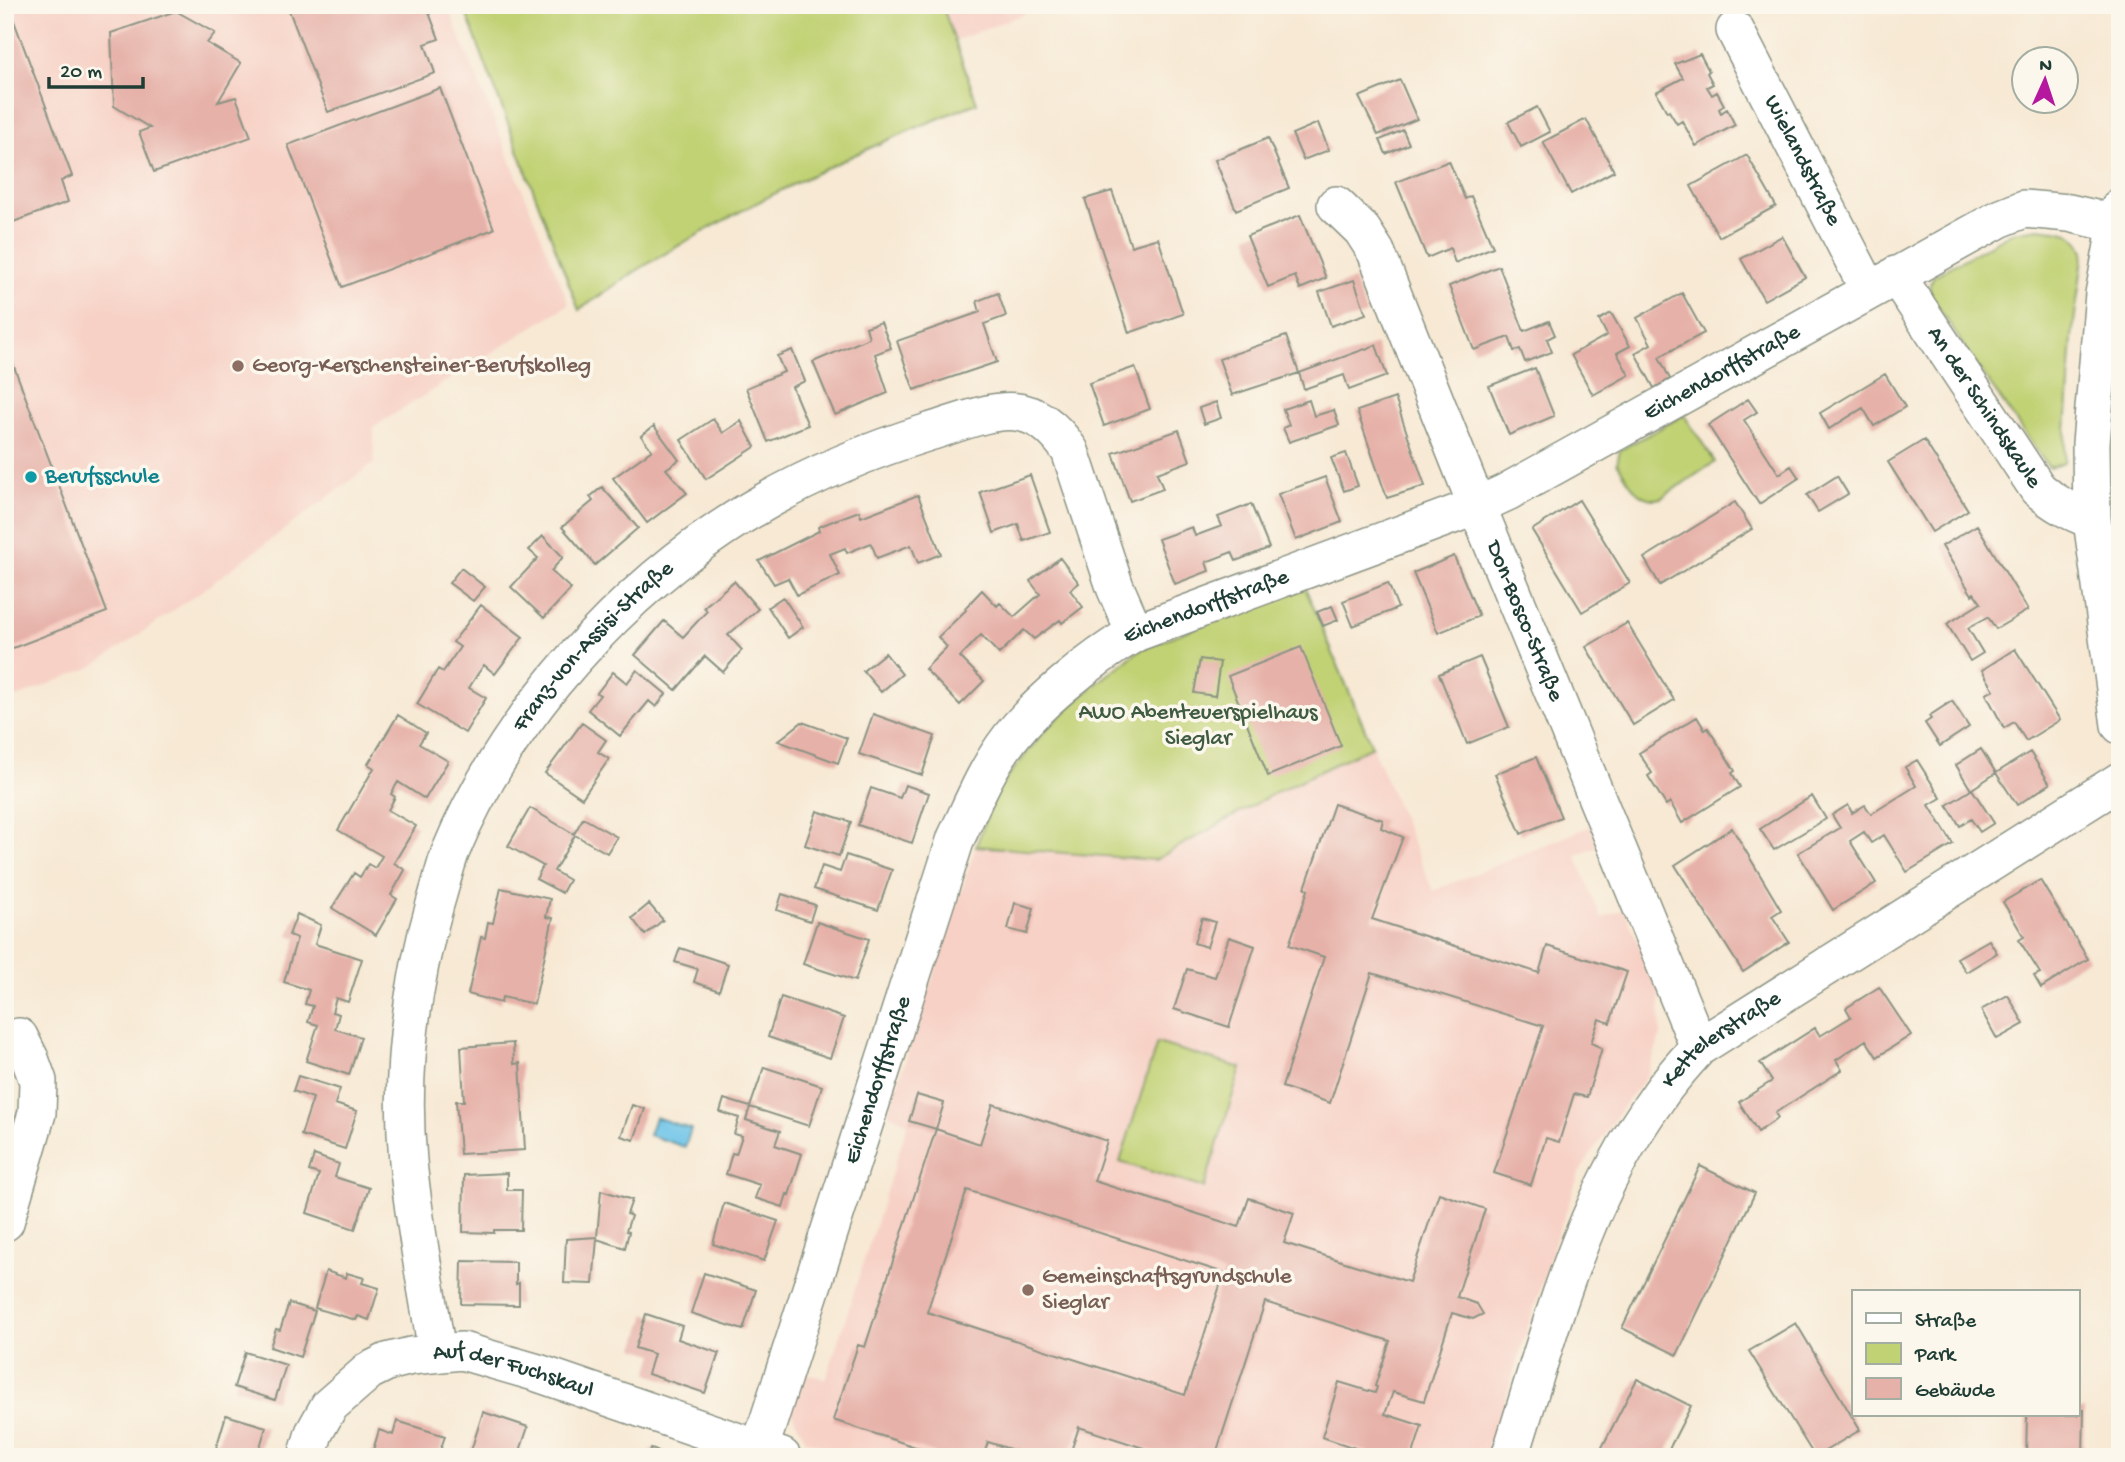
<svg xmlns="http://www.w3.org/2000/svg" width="2125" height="1462" font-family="'Gochi Hand',sans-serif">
	<rect width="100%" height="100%" fill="#fbf7ec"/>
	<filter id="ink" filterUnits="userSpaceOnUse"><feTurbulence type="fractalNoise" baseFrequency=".0143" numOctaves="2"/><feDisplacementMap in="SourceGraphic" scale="14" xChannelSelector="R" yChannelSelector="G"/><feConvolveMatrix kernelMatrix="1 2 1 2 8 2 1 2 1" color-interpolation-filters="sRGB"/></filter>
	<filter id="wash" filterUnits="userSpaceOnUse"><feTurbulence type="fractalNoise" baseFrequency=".00686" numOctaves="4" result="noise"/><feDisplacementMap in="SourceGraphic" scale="28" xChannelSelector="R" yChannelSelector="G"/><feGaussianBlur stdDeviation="1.57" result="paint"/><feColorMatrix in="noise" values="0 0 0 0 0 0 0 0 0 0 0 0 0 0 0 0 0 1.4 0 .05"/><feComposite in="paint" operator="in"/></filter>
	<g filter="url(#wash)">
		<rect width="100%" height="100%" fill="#f7e9d4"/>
		<path fill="#f7d1c6" d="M5 5H447L569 304 374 427V463L207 587 94 666 5 702Z
			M942 5H1046L955 41Z
			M1372 746 1433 891 1591 826 1598 846 1576 855 1601 918 1624 909 1659 992 1661 1034 1647 1076 1621 1109 1579 1173 1565 1215 1558 1232 1487 1457H855L806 1440 791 1412 804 1373 826 1379 908 1123 888 1113 976 846 1155 860 1273 794Z"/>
		<path fill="#c1d275" stroke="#708854" stroke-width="2" d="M463 5H942L977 103C862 148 748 203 641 268 620 281 600 296 579 310Z
			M2038 228C2060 231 2074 228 2084 251L2072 337 2064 463 2049 468 1973 360 1930 294V284L1934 276 2013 232Z
			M1684 415 1715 462 1661 498C1637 504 1628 479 1617 463L1620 450Z
			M1304 585 1372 746 1273 794 1155 860 976 846 997 790 1049 726 1096 684 1141 649Z
			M1157 1043 1241 1068 1204 1188 1120 1162Z"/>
		<path fill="#6bc3e8" stroke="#45808e" stroke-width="2" d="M655 1117 691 1129 685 1147 649 1135Z"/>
		<g id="blocks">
			<path fill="#e6b1a8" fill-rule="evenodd" d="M5 5H8L72 176 61 181 68 202 5 225Z
				M287 5H426L439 39 425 44 435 73 328 112Z
				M176 11 215 33 207 43 241 63 218 102 236 97 251 137 154 172 139 132 150 128 114 106 111 33Z
				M1700 54 1709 71 1707 73 1713 84 1707 87 1712 95 1717 92 1724 105 1719 109 1721 113 1727 109 1735 125 1696 146 1682 121 1677 124 1669 111 1667 112 1656 92 1683 78 1675 64Z
				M1400 80 1417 119 1378 135 1359 97Z
				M440 88 494 229 342 287 288 145Z
				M1537 107 1550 132 1521 147 1508 122Z
				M1586 119 1614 171 1571 194 1543 142Z
				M1318 123 1329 150 1303 160 1292 134Z
				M1403 130 1409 144 1386 154 1380 140Z
				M1268 138 1289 188 1236 210 1215 160Z
				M1747 155 1776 206 1719 237 1691 186Z
				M1449 161 1465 199 1471 196 1493 247 1455 263 1450 248 1427 258 1396 182Z
				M1112 191 1131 246 1158 238 1183 314 1129 333 1085 199Z
				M1300 215 1326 278 1300 289 1295 276 1268 287 1247 236Z
				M1782 236 1805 277 1764 300 1741 259Z
				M1499 266 1524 331 1549 321 1555 335 1547 339 1552 352 1525 362 1520 349 1514 351 1509 337 1474 350 1449 286Z
				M1354 280 1366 314 1331 326 1319 292Z
				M998 293 1006 316 984 324 997 362 914 390 897 341 980 312 977 301Z
				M1682 293 1704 333 1659 357 1670 379 1654 388 1635 353 1651 344 1637 318Z
				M1611 313 1630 346 1617 353 1629 375 1593 395 1571 355 1607 335 1599 320Z
				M881 322 891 348 875 354 888 393 835 415 813 362 869 338 866 327Z
				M1286 336 1299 373 1232 395 1219 359Z
				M5 343 107 612 5 651Z
				M1376 345 1387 376 1349 390 1344 375 1304 389 1299 373Z
				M792 350 805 381 792 387 808 425 768 442 746 388 784 372 777 356Z
				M1135 367 1150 409 1104 426 1089 383Z
				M1535 368 1554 416 1509 435 1489 386Z
				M1885 374 1905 407 1874 426 1863 408 1829 429 1820 413Z
				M1395 398 1425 486 1387 498 1357 411Z
				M1748 399 1757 412 1744 420 1779 474 1791 466 1799 478 1759 504 1708 425Z
				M1309 400 1314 416 1334 410 1339 425 1289 442 1283 428 1289 425 1283 409Z
				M1216 402 1221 418 1204 424 1199 408Z
				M713 419 723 433 741 421 755 447 706 479 681 440Z
				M654 426 679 460 666 469 687 493 647 523 613 478 652 450 641 436Z
				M1179 430 1190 461 1157 473 1163 489 1130 501 1113 453Z
				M1924 440 1968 510 1932 532 1888 462Z
				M1346 453 1358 486 1344 491 1331 458Z
				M1030 475 1050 532 1024 541 1018 524 994 533 980 492Z
				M1837 476 1848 494 1818 512 1807 495Z
				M1325 477 1342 522 1296 540 1278 494Z
				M602 487 638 528 595 565 562 527 593 501 590 497Z
				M918 495 941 554 918 563 911 545 877 558 871 543 847 553 845 548 830 554 840 575 797 595 788 578 774 584 759 561 819 531 818 527 835 520 859 511 861 517Z
				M1579 500 1630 583 1582 612 1532 530Z
				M1735 502 1752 529 1660 585 1644 558Z
				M1251 504 1269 548 1236 561 1232 552 1206 562 1209 571 1175 584 1158 539 1192 527 1195 536 1222 526 1218 517Z
				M1977 525 2028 610 1996 629 1988 617 1968 628 1983 653 1970 661 1947 624 1981 603 1974 593 1972 595 1942 546Z
				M543 536 563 557 551 571 571 589 544 618 511 587 538 558 529 550Z
				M1454 556 1479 616 1438 633 1413 573Z
				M1060 558 1079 583 1070 590 1083 607 1062 623 1060 620 1034 639 1024 630 999 654 981 635 960 657 984 681 960 705 925 669 947 647 938 637 966 610 965 608 982 590 997 606 1000 603 1014 617 1040 594 1030 581Z
				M461 568 485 587 473 601 449 583Z
				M734 581 758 609 728 635 742 650 723 672 705 656 676 690 635 655 664 621 683 637 707 611 704 607Z
				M1388 583 1398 608 1353 626 1343 601Z
				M783 597 803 627 788 638 768 607Z
				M481 605 523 637 495 674 484 665 477 675 469 688 486 698 465 733 417 704 438 669 443 672 460 647 453 642Z
				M1332 606 1338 620 1323 626 1317 612Z
				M1627 623 1674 700 1633 725 1586 647Z
				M1301 647 1341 746 1268 776 1228 676Z
				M2015 649 2060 720 2026 741 2014 722 2004 728 1986 694 1994 690 1982 670Z
				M885 653 902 674 881 692 863 671Z
				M1480 657 1509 727 1467 744 1439 674Z
				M1200 659 1220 662 1215 696 1194 693Z
				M637 670 666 694 656 707 649 701 620 736 588 710 600 695 597 693 613 672 627 683Z
				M1952 701 1969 727 1940 746 1925 723 1931 719 1929 716Z
				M873 714 935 736 922 775 859 754Z
				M398 715 426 733 419 744 448 761 425 799 398 782 391 794 395 797 388 810 416 826 394 863 405 870 391 895 397 899 376 935 332 908 354 873 360 877 368 864 375 868 382 856 338 830 374 768 368 764Z
				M1697 717 1705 730 1708 728 1735 771 1732 773 1740 787 1682 823 1670 802 1666 805 1648 776 1652 773 1639 753Z
				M802 722 847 738 838 763 778 741Z
				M582 723 606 740 598 752 609 759 582 798 545 773Z
				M1981 749 1996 773 1972 789 1994 823 1980 832 1971 819 1960 826 1947 805 1971 790 1956 765Z
				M2030 752 2050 784 2017 805 1996 773Z
				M1536 757 1561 817 1521 834 1495 774Z
				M1917 760 1941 798 1929 805 1953 844 1907 872 1884 835 1871 843 1864 832 1850 841 1876 883 1833 910 1798 853 1840 828 1832 815 1848 805 1852 813 1865 805 1871 814 1916 786 1905 767Z
				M905 785 929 793 912 843 858 825 871 788 900 798Z
				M1812 796 1826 819 1774 850 1760 829Z
				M1334 804 1383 820 1381 828 1403 837 1372 919 1539 973 1547 946 1627 972 1610 1023 1599 1019 1591 1043 1602 1048 1587 1097 1574 1094 1559 1142 1546 1138 1531 1185 1494 1173 1543 1026 1372 973 1330 1103 1282 1087 1324 957 1289 945 1308 890 1305 888Z
				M530 808 574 834 583 818 617 837 607 853 575 835 554 871 569 880 562 893 536 879 543 866 508 846Z
				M817 811 851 822 839 856 805 845Z
				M1732 828 1781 910 1772 916 1789 942 1743 972 1675 865Z
				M846 855 892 870 878 910 814 889 822 866 840 872Z
				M2040 880 2088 959 2041 988 2034 976 2040 973 2019 940 2024 937 2003 902Z
				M501 888 550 899 546 917 553 918 534 1004 502 997 501 1003 468 994 481 937 485 938 488 922 493 923Z
				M782 894 815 905 810 921 777 910Z
				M1015 903 1034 908 1027 934 1008 929Z
				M649 904 663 920 645 935 632 918Z
				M297 914 321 925 315 944 362 959 348 1002 336 998 332 1012 339 1014 335 1029 361 1037 349 1075 306 1061 318 1025 308 1022 313 1006 305 1004 309 990 284 982 297 938 289 935Z
				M1202 918 1215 922 1207 947 1194 943Z
				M817 922 869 939 855 981 803 964Z
				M1229 937 1255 946 1229 1027 1174 1009 1187 969 1215 977Z
				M1989 940 1997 953 1966 972 1957 958Z
				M680 948 728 964 719 991 694 982 698 969 675 962Z
				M1879 987 1911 1035 1877 1057 1866 1040 1836 1060 1842 1070 1775 1113 1778 1118 1758 1132 1739 1102 1772 1081 1760 1063 1815 1028 1820 1036 1851 1017 1846 1008Z
				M2008 995 2024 1024 1997 1039 1981 1010Z
				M781 997 844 1018 830 1058 768 1037Z
				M513 1043 514 1064 520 1063 525 1150 460 1154 456 1101H464L461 1047Z
				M764 1067 822 1086 809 1126 750 1107 746 1120 780 1131 775 1145 802 1154 789 1195 787 1194 783 1207 755 1198 760 1185 726 1174 732 1153 736 1154 742 1136 734 1134 739 1118 720 1112 724 1099 750 1107Z
				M298 1076 340 1089 335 1104 357 1111 345 1149 301 1135 313 1098 293 1091Z
				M917 1095 944 1103 936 1129 980 1144 993 1104 1107 1141 1094 1181 1239 1227 1249 1198 1294 1213 1284 1243 1409 1282 1439 1193 1485 1209 1457 1297 1477 1304 1483 1314 1473 1319 1452 1313 1424 1401 1393 1392 1385 1414 1422 1426 1412 1457H1382L1322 1437 1339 1382 1375 1393 1377 1387 1375 1386 1390 1341 1265 1302 1215 1457H1165V1455L1079 1427 1069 1457H1035L988 1442 983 1457H946L833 1420 858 1345 865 1347 936 1129 909 1121ZM967 1190 1224 1273 1185 1395 927 1312Z
				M632 1105 645 1109 634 1140 621 1136Z
				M314 1155 339 1164 335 1177 369 1188 355 1229 307 1213 319 1174 309 1171Z
				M1700 1166 1755 1193 1677 1355 1622 1328Z
				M507 1173V1190H522L521 1230H494V1233L463 1232 464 1175Z
				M601 1190 632 1200 627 1214 631 1216 626 1231 629 1232 625 1248 597 1239 593 1284 564 1283 566 1239 597 1237Z
				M724 1203 778 1221 764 1261 713 1244Z
				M462 1261 516 1262V1284L519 1283V1305L461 1304Z
				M326 1271 346 1278 347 1273 364 1278 362 1283 379 1288 369 1320 358 1316 356 1320 315 1308Z
				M704 1273 756 1290 743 1330 691 1313Z
				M289 1303 315 1311 300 1357 270 1347 276 1329 280 1330Z
				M646 1314 682 1326 678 1339 719 1353 705 1393 648 1374 654 1354 635 1348Z
				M1796 1323 1860 1430 1815 1457 1749 1351Z
				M245 1352 286 1365 275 1400 234 1387Z
				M1637 1379 1691 1406 1665 1457H1597Z
				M2078 1410H2084L2083 1457H2026L2027 1415H2078Z
				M483 1412 528 1427 518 1457H469Z
				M226 1415 266 1427 257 1457H229L215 1452Z
				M397 1421 445 1436 438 1457H371L379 1430 393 1435Z
				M651 1449 672 1456 671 1457H648Z"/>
		</g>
	</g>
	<g filter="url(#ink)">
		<use href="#blocks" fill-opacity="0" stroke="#8b9384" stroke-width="2"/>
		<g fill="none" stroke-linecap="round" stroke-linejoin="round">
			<defs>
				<g id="minor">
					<path id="s1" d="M1735 30 1869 290"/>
					<path id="s2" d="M1336 205 1362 230 1376 252 1477 506 1699 1047"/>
					<path d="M2120 207 2104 294 2091 443 2092 520 2120 725"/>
					<path id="s3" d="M1896 275 2038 489C2055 504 2071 512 2092 520"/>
					<path d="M5 1222 37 1113 38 1081 30 1059 19 1037"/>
					<path id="s4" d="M437 1352C427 1289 414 1225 408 1161 400 1076 411 987 435 904 440 888 444 870 450 853 475 792 511 735 553 683 657 557 774 480 929 432 988 414 1029 389 1070 451L1115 587 1135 633"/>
					<path id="s5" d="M307 1457 314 1433 329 1406 369 1371 387 1362 411 1356 462 1351 538 1373 782 1457"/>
					<path id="s6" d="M757 1457 956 838C971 807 984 774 1004 746 1032 706 1092 658 1135 633L1477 506 1507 492 1999 219 2024 209 2069 213 2117 224"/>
					<path id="s7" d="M1510 1457C1549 1334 1581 1202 1658 1097 1670 1079 1685 1063 1699 1047L2120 781"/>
				</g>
			</defs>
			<use href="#minor" stroke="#8b9384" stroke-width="40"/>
			<use href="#minor" stroke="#fff" stroke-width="37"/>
			<defs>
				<path id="rail" d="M2120 370 2117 453 2120 536"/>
			</defs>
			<use href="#rail" stroke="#1f3d34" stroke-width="8"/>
			<use href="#rail" stroke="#fbf7ec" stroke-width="5" stroke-dasharray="16" stroke-linecap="butt"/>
		</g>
	</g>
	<g fill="#8d6e63" stroke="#fbf7ec" stroke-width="2.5">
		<circle cx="238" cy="366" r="7"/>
		<circle cx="1028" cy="1290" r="7"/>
	</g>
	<circle fill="#0f9aa8" stroke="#fbf7ec" stroke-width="2.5" cx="31" cy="477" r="7"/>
	<g text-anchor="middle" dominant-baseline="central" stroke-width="7" stroke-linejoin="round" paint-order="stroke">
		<g font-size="23" fill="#1f3d34" stroke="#fbf7ec">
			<text stroke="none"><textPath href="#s1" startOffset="147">Wielandstraße</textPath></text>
			<text stroke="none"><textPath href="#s6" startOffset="1572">Eichendorffstraße</textPath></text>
			<text stroke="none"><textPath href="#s3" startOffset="159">An der Schindskaule</textPath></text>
			<text stroke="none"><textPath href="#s6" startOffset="1004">Eichendorffstraße</textPath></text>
			<text stroke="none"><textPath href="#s2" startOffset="460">Don-Bosco-Straße</textPath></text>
			<text stroke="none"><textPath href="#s4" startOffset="760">Franz-von-Assisi-Straße</textPath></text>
			<text stroke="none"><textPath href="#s7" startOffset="478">Kettelerstraße</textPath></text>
			<text stroke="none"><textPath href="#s6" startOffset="396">Eichendorffstraße</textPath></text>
			<text stroke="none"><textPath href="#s5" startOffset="259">Auf der Fuchskaul</textPath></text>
		</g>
		<g font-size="23" fill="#785e54" stroke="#fbf7ec" text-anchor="start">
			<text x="252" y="366">Georg-Kerschensteiner-Berufskolleg</text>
			<text x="1042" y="1277">Gemeinschaftsgrundschule<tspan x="1042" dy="26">Sieglar</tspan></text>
		</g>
		<g font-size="23" fill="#0d838f" stroke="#fbf7ec" text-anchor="start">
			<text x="45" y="477">Berufsschule</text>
		</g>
		<g font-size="23" fill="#3f5b41" stroke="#fbf7ec">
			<text x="1198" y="713">AWO Abenteuerspielhaus<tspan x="1198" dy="26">Sieglar</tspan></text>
		</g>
	</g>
	<rect width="2125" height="1462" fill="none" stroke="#fbf7ec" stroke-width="28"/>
	<rect x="1852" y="1290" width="228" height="126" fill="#fbf7ec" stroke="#a3ada2" stroke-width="2"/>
	<rect x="1866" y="1313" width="35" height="10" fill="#ffffff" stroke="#a3ada2" stroke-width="2"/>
	<text x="1915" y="1326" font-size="21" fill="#1f3d34">Straße</text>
	<rect x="1866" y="1343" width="35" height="21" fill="#c1d275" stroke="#a3ada2" stroke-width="2"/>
	<text x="1915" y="1360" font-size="21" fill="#1f3d34">Park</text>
	<rect x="1866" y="1378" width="35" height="21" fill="#e6b1a8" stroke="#a3ada2" stroke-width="2"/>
	<text x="1915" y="1396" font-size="21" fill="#1f3d34">Gebäude</text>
	<g transform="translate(2045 80) rotate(3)"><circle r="33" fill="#fbf7ec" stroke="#a3ada2" stroke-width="2"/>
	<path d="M0-5L12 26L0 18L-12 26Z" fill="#b5179e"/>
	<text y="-10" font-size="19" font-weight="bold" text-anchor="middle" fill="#1f3d34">N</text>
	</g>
	<path d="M49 77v10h94v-10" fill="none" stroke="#1f3d34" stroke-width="3.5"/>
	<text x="60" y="77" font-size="21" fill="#1f3d34" stroke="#fbf7ec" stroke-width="5" paint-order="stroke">20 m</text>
</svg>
